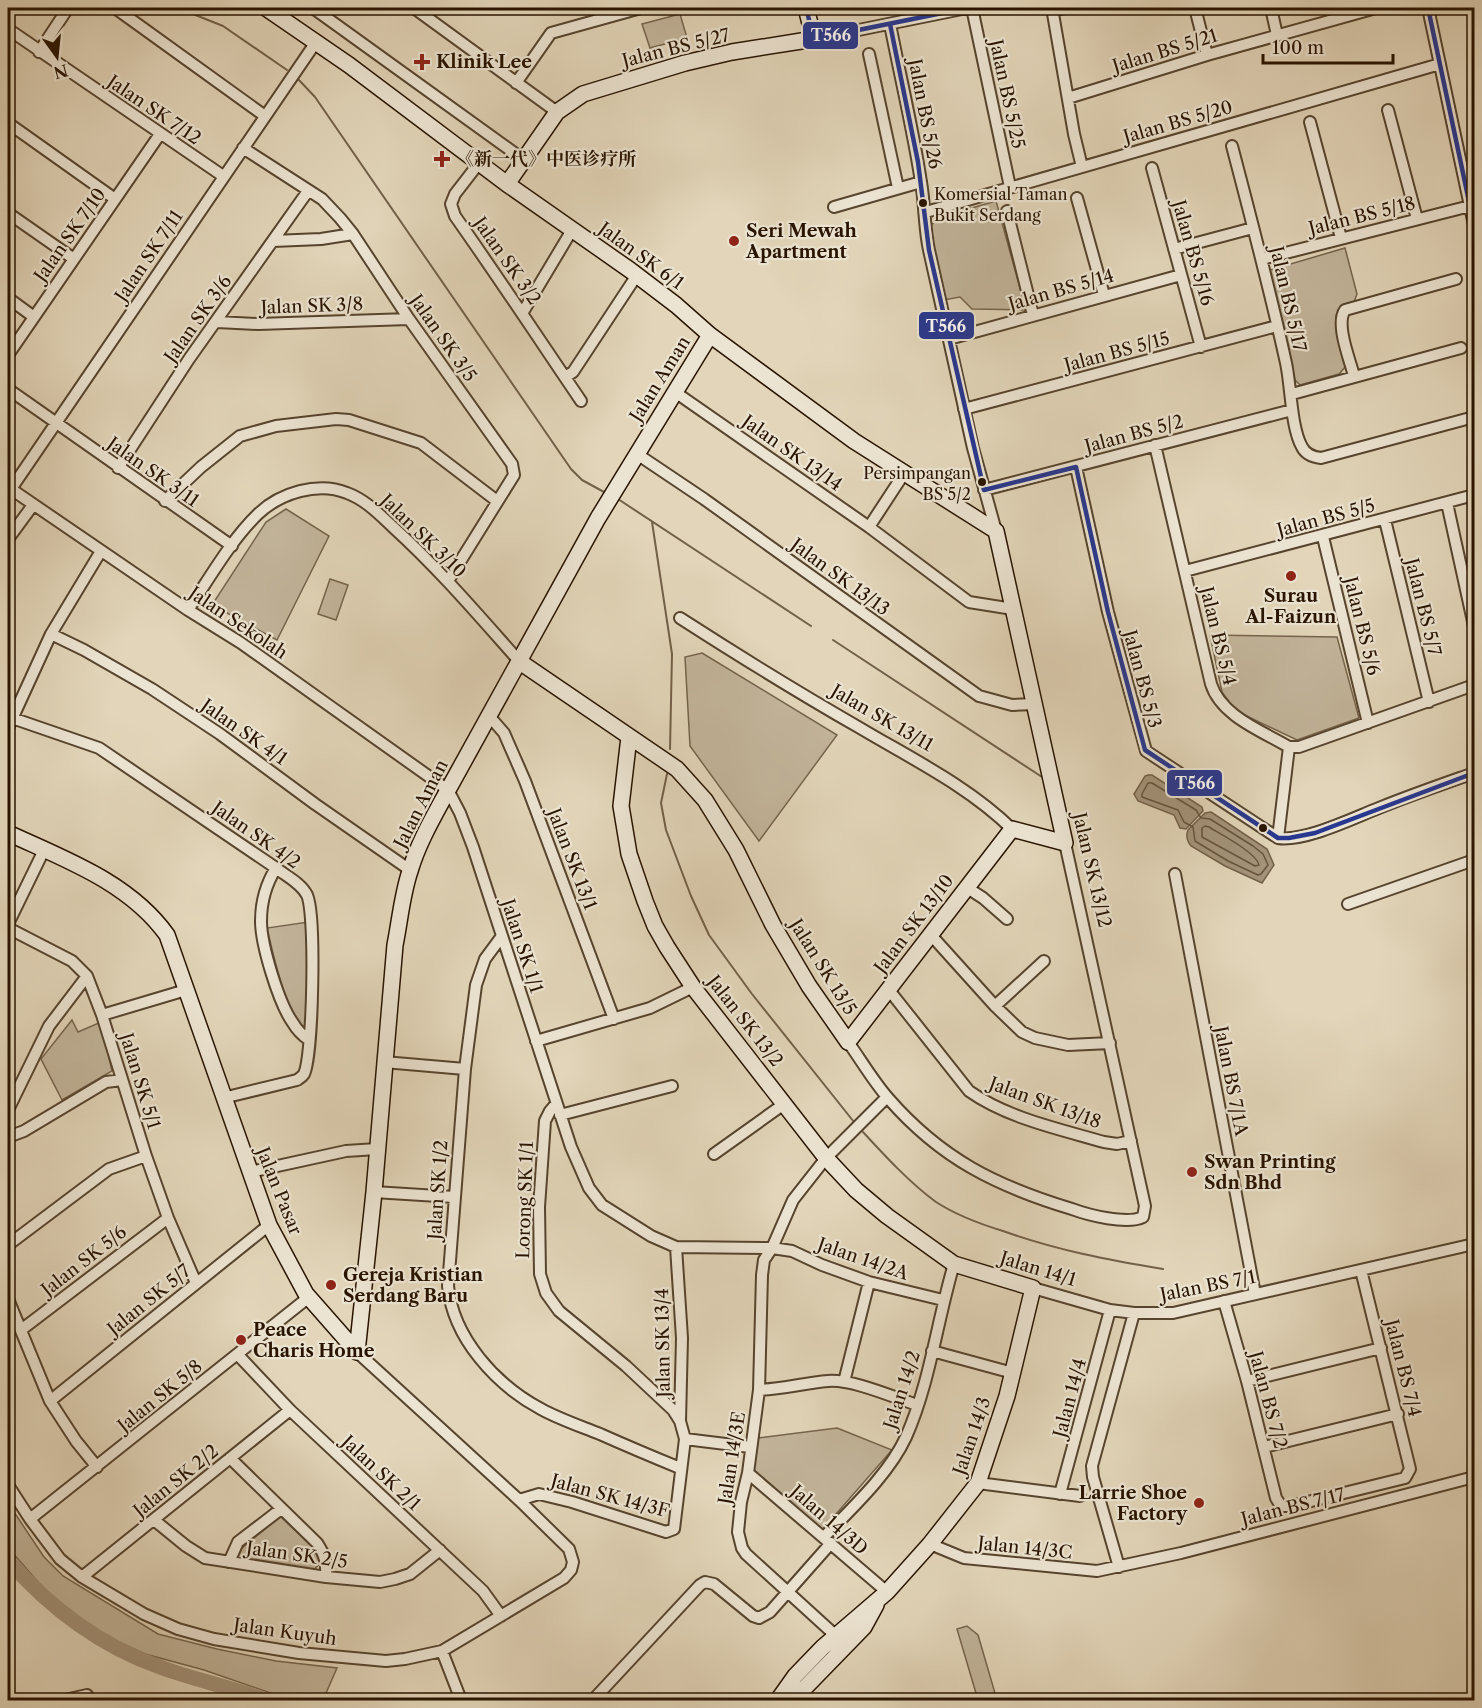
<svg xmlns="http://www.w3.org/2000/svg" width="1482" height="1708" font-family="'Libre Caslon Text','Noto Serif SC',serif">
	<rect width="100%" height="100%" fill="#e2d5b9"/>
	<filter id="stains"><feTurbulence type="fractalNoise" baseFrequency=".00333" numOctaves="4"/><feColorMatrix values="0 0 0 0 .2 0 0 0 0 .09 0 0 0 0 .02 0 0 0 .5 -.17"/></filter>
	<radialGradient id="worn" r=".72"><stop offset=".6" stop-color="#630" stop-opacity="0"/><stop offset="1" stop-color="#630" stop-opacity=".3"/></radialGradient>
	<path fill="#c2b49a" stroke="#75644d" stroke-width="1.5" d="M680 14 687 38 650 48 642 24Z
		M996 201 1026 310 972 309 960 297 944 300 927 231 937 218Z
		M1345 248 1357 294 1354 302 1342 307 1336 316 1346 366 1339 374 1300 385 1295 380 1270 270Z
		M286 509 329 536 277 640 212 605 266 522Z
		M330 579 348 585 336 620 318 614Z
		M1210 635 1337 637 1359 718 1297 740 1236 711 1222 692Z
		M702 653 837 735 759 841 690 746 685 657Z
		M308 922 310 950 305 1026 302 1030C287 1018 272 949 267 928Z
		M72 1020 78 1032 101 1022 112 1071 62 1100 41 1059Z
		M837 1428 892 1450 822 1530 752 1468 758 1438Z
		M8 1503 44 1557 63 1576 158 1634 217 1649 276 1661 337 1668 323 1700H291L204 1670 145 1654 106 1636 52 1598 11 1551 8 1547Z
		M280 1516 320 1554 322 1562 311 1572 235 1559 241 1549Z
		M967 1626 978 1635 997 1700H978L957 1629Z"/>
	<path fill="#a3937a" stroke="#726049" stroke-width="1.5" d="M1148 775H1152L1202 807 1203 811 1186 829 1180 828 1174 815 1138 801 1134 794 1145 776Z
		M1211 812 1267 849 1274 865 1262 883 1225 866 1191 846C1187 841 1186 835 1188 830L1205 813Z"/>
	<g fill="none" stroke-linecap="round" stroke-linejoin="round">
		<path stroke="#66543d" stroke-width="1.5" d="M1148 783H1152L1196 810 1201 818 1210 819 1253 846 1263 854 1268 865 1261 874 1258 875 1228 861 1195 841 1193 827 1184 822 1178 810 1142 797V794Z
			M1205 826 1209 827C1220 834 1257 853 1259 865L1255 866 1202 837V828Z"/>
		<path stroke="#726049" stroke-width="2" d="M178 8 223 26 287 70
			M298 79 315 97 571 469 582 480 604 492
			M618 499 811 626
			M652 522 672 654 670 749
			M833 640 1042 777
			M667 774 661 803 666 830 691 896 709 935 752 994 854 1122
			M863 1132C885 1156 910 1183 936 1202 956 1215 980 1224 1003 1231 1056 1250 1108 1260 1163 1269"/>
		<path stroke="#a3937a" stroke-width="15" d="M8 1560C49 1607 101 1646 160 1667 195 1680 231 1687 265 1700"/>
		<defs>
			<path id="street" d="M115 8 265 116
				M313 8 524 160
				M414 8 557 112
				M972 8 1010 187
				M1052 8 1074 134 1082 167
				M1195 8 1207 55
				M1271 8 1277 35
				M1428 8 1474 225
				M1052 10 1065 8
				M890 24C900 76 913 129 921 182 925 205 924 227 929 250L973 448 996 531
				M8 29 223 176
				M814 39 967 8
				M39 52 68 8
				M869 54 898 188
				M516 83 551 33 641 8
				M1068 98 1207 55 1376 8
				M1388 110 1417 219
				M1310 122 1341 238
				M8 123 115 199
				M1232 146C1251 218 1270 290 1286 363 1291 386 1291 428 1302 447 1306 455 1313 457 1321 458L1474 417
				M243 148 322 199 340 218 353 234 409 319 512 464 514 475 448 581
				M479 163 455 194 451 204 455 216C498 277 539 339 581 401
				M1152 168 1201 347
				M1077 198 1104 295
				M834 207 921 182
				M1007 211 1033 315
				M926 212 1440 64
				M8 213 74 259
				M273 241 321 239 353 234
				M1174 249 1253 228
				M1262 259 1470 206
				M8 298 34 317
				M523 312 572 230
				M217 322 258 324 409 319
				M949 339 1181 275
				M8 355 160 134
				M1354 376C1350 360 1335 324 1345 310L1456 279
				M565 377 573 372 637 275
				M8 389 232 546
				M675 392 869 527 969 602 1013 609
				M1292 394 1461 348
				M964 409 1277 326
				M1155 445 1211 684C1221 716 1262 731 1289 747H1299L1474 685
				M637 454 704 499 979 696 1012 705 1034 704
				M1076 467 1108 612 1146 751 1278 838C1305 842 1353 818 1379 808 1411 795 1443 784 1474 773
				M118 468 189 359 308 191
				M8 487 188 610 241 643 448 790 460 813 473 847 571 1147 589 1188 602 1205 651 1236 676 1247 772 1248 792 1251 822 1265 869 1282 943 1300
				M11 489 316 42
				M984 490 1292 410
				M165 501 201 467 240 436 276 426 336 419 349 420 421 443 497 501
				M1447 503 1474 626
				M1385 520 1429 702
				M869 527 905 472
				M1323 537 1368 723
				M8 539 33 505
				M1185 571 1474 495
				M188 610C209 579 231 540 258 514 280 493 318 481 347 493 366 500 380 515 394 528 440 570 479 616 520 662
				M680 618C739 656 799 693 860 728 912 759 968 786 1012 829
				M51 634 84 650 152 689 220 734 315 804 410 870
				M490 717 504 733 525 781 614 1019
				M12 718 99 748 276 868C286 876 301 883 307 895 316 915 313 1055 304 1074 302 1077 300 1078 297 1080L223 1098
				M8 728 51 634 101 551
				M1278 838 1289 747
				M276 868C266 884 261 903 261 921 261 945 279 1004 293 1023 297 1030 302 1035 309 1040
				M1175 874 1255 1294
				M966 887 983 898 1007 919
				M1348 904 1474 860
				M8 924 44 850
				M8 928 72 961 87 976 102 1015 146 1156 168 1218 196 1283
				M931 935 995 1006 1022 1032 1035 1038 1068 1045 1110 1043
				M502 936 485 959 476 985 465 1069 448 1286C453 1338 496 1385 541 1409 559 1419 580 1426 600 1434 627 1446 653 1457 680 1468
				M1474 988V999
				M889 990 969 1091C1007 1118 1059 1129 1104 1142L1117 1144 1131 1141
				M995 1006 1044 961
				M102 1015 186 990
				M536 1041 650 1008 693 987
				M848 1042C861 1060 873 1081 888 1098 941 1159 996 1186 1072 1209 1088 1215 1127 1225 1143 1217L1145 1206 1065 843
				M384 1062 465 1069
				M556 1104 550 1111 545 1121 539 1207 540 1274 546 1293 559 1311 626 1366 673 1410 680 1421
				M8 1110 49 1026 87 976
				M560 1115 672 1086
				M8 1137 24 1131 106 1082 122 1080
				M714 1154 784 1104
				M250 1172 346 1151 377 1149
				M374 1192 454 1197
				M8 1245 109 1169 146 1156
				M1033 1288 1110 1310 1134 1313H1173L1474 1244
				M8 1299 50 1401 76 1441 97 1467
				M1224 1301 1247 1381 1276 1498 1281 1506H1291L1405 1478 1410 1469 1361 1270
				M21 1330 168 1218
				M932 1351 1013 1373
				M238 1355 290 1410 483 1591 501 1616
				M1247 1381 1381 1348
				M844 1382 869 1282
				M759 1390C782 1389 805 1383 828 1381 852 1379 893 1397 917 1405
				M50 1401 269 1225
				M685 1439 750 1447
				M1264 1447 1398 1414
				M230 1458 317 1543C325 1555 327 1563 326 1577
				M748 1473 887 1592
				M978 1483 1080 1496
				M8 1485 30 1519 60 1559 82 1577 144 1614 178 1629 214 1639 299 1653 386 1661 405 1659 442 1651 564 1578 571 1570 573 1562 569 1549 519 1500 357 1352
				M1060 1494 1110 1310
				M519 1500 539 1494 572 1502 666 1532 674 1529 685 1439 680 1421 682 1338 676 1247
				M30 1519 309 1297
				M154 1520 186 1546 205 1558 326 1577 380 1582 395 1579 410 1574 440 1550
				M824 1537C852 1508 889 1474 906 1437 930 1383 937 1321 954 1264
				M930 1544 964 1558 1097 1571 1181 1553 1474 1477
				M229 1562 238 1542 281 1509
				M1119 1567 1093 1477 1092 1466 1134 1313
				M82 1577 290 1410
				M835 1635 746 1554 742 1548 738 1532 741 1502 748 1473 759 1390 762 1275 764 1260 772 1248 793 1200 826 1158 887 1097
				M442 1651 461 1700
				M65 1700 87 1695
				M593 1700 700 1585 705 1582 714 1584 753 1616 759 1618 770 1612 831 1543"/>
			<path id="secondary" d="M266 8 349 65 507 184 630 270 676 305 710 335 854 441 996 531 1065 843 1012 829 848 1042 809 986 773 925 736 850 705 800 677 769 520 662
				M507 184 557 112 583 94 685 63 732 52 814 39 806 8
				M629 737 621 806 629 854 645 901 655 926 667 947 693 987 826 1158 856 1190 887 1216 954 1264 1033 1288 1007 1396 978 1483 930 1544 887 1592 823 1647 795 1676 778 1700
				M8 833C64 859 129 882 167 935L269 1225 306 1294 357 1352
				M357 1352 374 1192 395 945C400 920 402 895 410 871 418 843 434 816 448 790L598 518 710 335
				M793 1700 864 1627 876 1605"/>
		</defs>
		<use href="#street" stroke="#56442e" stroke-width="14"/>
		<use href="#secondary" stroke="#281400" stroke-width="18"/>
		<use href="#street" stroke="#ece4d2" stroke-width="10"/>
		<use href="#secondary" stroke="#ece4d2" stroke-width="15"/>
		<defs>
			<path id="bus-1" d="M806 8 814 39 967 8
				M1428 8 1474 225
				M890 24 918 162 929 250 984 490 1076 467 1108 612 1145 750 1278 838H1289L1315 833 1474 773"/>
		</defs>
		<use href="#bus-1" stroke="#ece4d2" stroke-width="9"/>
		<use href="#bus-1" stroke="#283890" stroke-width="4.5"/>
	</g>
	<g fill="#8f2418" stroke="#ece4d2" stroke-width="2">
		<path d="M419 53h6v6h6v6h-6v6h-6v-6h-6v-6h6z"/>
		<path d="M439 150h6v6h6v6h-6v6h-6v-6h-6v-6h6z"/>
		<circle cx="734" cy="241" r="6"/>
		<circle cx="1291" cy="576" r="6"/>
		<circle cx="1192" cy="1172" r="6"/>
		<circle cx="331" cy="1285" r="6"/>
		<circle cx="241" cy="1340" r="6"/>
		<circle cx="1199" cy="1503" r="6"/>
	</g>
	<g fill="#281400" stroke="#ece4d2" stroke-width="2">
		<circle cx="923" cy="203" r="5"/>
		<circle cx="982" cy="482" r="5"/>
		<circle cx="1263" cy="828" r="5"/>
	</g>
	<g text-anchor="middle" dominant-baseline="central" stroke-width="4.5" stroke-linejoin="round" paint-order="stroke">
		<g font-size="16" fill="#281400" stroke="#ece4d2" text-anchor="start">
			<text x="934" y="194">Komersial Taman<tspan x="934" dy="21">Bukit Serdang</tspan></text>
			<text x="971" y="473" text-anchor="end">Persimpangan<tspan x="971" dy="21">BS 5/2</tspan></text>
		</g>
		<g font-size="18" fill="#281400" stroke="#ece4d2">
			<text transform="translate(676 48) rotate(-14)">Jalan BS 5/27</text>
			<text transform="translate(1165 51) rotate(-17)">Jalan BS 5/21</text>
			<text transform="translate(1007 94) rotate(78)">Jalan BS 5/25</text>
			<text transform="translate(154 110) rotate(34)">Jalan SK 7/12</text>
			<text transform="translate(925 114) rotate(79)">Jalan BS 5/26</text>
			<text transform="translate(1178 122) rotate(-16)">Jalan BS 5/20</text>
			<text transform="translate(1362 216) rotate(-14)">Jalan BS 5/18</text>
			<text transform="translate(70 235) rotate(-55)">Jalan SK 7/10</text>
			<text transform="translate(1193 253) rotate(74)">Jalan BS 5/16</text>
			<text transform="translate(149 256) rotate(-56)">Jalan SK 7/11</text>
			<text transform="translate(641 256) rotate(36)">Jalan SK 6/1</text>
			<text transform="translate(507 261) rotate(55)">Jalan SK 3/2</text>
			<text transform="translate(1061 290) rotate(-16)">Jalan BS 5/14</text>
			<text transform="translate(1288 299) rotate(77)">Jalan BS 5/17</text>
			<text transform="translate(312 306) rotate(-2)">Jalan SK 3/8</text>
			<text transform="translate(198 319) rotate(-55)">Jalan SK 3/6</text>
			<text transform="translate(443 338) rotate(55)">Jalan SK 3/5</text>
			<text transform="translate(1117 352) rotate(-15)">Jalan BS 5/15</text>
			<text transform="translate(660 379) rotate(-58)">Jalan Aman</text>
			<text transform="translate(1134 434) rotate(-15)">Jalan BS 5/2</text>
			<text transform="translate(792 453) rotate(35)">Jalan SK 13/14</text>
			<text transform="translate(153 472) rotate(35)">Jalan SK 3/11</text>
			<text transform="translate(1326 518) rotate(-15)">Jalan BS 5/5</text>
			<text transform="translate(423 536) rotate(44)">Jalan SK 3/10</text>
			<text transform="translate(840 577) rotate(36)">Jalan SK 13/13</text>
			<text transform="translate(1423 607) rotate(76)">Jalan BS 5/7</text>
			<text transform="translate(238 623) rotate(34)">Jalan Sekolah</text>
			<text transform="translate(1362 626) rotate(76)">Jalan BS 5/6</text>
			<text transform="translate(1218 636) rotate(76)">Jalan BS 5/4</text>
			<text transform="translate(1142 679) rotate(75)">Jalan BS 5/3</text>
			<text transform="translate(882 718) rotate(30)">Jalan SK 13/11</text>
			<text transform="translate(244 732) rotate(35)">Jalan SK 4/1</text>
			<text transform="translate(421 804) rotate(-63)">Jalan Aman</text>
			<text transform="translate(256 835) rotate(35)">Jalan SK 4/2</text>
			<text transform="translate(572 859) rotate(69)">Jalan SK 13/1</text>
			<text transform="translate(1092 870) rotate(77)">Jalan SK 13/12</text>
			<text transform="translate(914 924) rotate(-53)">Jalan SK 13/10</text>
			<text transform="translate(522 946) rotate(72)">Jalan SK 1/1</text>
			<text transform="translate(823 967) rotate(58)">Jalan SK 13/5</text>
			<text transform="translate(745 1021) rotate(52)">Jalan SK 13/2</text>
			<text transform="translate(140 1081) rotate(73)">Jalan SK 5/1</text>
			<text transform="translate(1231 1081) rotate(79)">Jalan BS 7/1A</text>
			<text transform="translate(1045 1103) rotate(20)">Jalan SK 13/18</text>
			<text transform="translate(438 1190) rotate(-86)">Jalan SK 1/2</text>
			<text transform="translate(279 1191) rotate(68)">Jalan Pasar</text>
			<text transform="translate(525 1200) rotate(-88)">Lorong SK 1/1</text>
			<text transform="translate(863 1259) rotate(19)">Jalan 14/2A</text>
			<text transform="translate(84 1261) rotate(-38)">Jalan SK 5/6</text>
			<text transform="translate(1038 1269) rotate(17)">Jalan 14/1</text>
			<text transform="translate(1208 1286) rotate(-11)">Jalan BS 7/1</text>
			<text transform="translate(149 1300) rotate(-39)">Jalan SK 5/7</text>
			<text transform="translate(663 1343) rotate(-91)">Jalan SK 13/4</text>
			<text transform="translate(1403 1368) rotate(76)">Jalan BS 7/4</text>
			<text transform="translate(902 1390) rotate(-72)">Jalan 14/2</text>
			<text transform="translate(160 1396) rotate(-39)">Jalan SK 5/8</text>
			<text transform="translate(1070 1398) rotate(-75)">Jalan 14/4</text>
			<text transform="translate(1268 1400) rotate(75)">Jalan BS 7/2</text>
			<text transform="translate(972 1436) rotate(-71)">Jalan 14/3</text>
			<text transform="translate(732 1458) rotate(-81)">Jalan 14/3E</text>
			<text transform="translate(381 1473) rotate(43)">Jalan SK 2/1</text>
			<text transform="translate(176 1481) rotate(-39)">Jalan SK 2/2</text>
			<text transform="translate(610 1496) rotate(15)">Jalan SK 14/3F</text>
			<text transform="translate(1293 1507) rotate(-14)">Jalan BS 7/17</text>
			<text transform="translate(829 1520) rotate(41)">Jalan 14/3D</text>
			<text transform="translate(1025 1548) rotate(6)">Jalan 14/3C</text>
			<text transform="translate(297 1555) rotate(8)">Jalan SK 2/5</text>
			<text transform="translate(285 1632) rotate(8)">Jalan Kuyuh</text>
		</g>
		<g font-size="18" font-weight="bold" fill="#281400" stroke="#ece4d2" text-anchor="start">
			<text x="436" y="62">Klinik Lee</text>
			<text x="456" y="159">《新一代》中医诊疗所</text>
			<text x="746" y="231">Seri Mewah<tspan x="746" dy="21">Apartment</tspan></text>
			<text x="1291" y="596" text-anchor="middle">Surau<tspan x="1291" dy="21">Al-Faizun</tspan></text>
			<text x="1204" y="1162">Swan Printing<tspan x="1204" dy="21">Sdn Bhd</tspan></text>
			<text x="343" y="1275">Gereja Kristian<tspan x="343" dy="21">Serdang Baru</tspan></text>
			<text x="253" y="1330">Peace<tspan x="253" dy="21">Charis Home</tspan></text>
			<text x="1187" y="1493" text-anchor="end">Larrie Shoe<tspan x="1187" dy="21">Factory</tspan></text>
		</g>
	</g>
	<g stroke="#ece4d2" stroke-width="2">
		<rect x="802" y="21" width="57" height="29" rx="6" fill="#283890"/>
		<rect x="918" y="311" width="57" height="29" rx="6" fill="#283890"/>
		<rect x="1166" y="769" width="57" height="28" rx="6" fill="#283890"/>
	</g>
	<g font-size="16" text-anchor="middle" font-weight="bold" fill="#fff">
		<text x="831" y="41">T566</text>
		<text x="946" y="332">T566</text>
		<text x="1195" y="789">T566</text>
	</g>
	<rect width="1482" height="1708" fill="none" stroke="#e2d5b9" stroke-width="30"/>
	<rect x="9" y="9" width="1464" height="1690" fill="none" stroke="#281400" stroke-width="3"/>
	<rect x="15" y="15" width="1452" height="1678" fill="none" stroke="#281400" stroke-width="1.5"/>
	<g transform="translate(57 57) rotate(165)" stroke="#ece4d2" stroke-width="4.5" paint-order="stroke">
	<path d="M0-4.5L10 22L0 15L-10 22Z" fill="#281400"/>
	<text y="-9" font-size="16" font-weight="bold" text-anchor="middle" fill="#281400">N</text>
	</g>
	<path d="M1263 54v9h130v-9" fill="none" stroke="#281400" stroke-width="3"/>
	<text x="1272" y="54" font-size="18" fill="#281400" stroke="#ece4d2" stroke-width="4.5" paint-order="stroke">100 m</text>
	<rect width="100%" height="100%" filter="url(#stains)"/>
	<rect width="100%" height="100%" fill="url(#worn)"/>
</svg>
